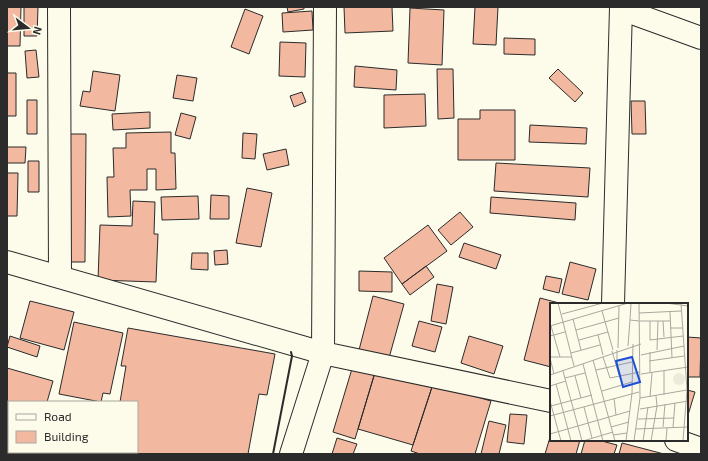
<svg xmlns="http://www.w3.org/2000/svg" width="708" height="461" font-family="'Exo 2',sans-serif">
	<rect width="100%" height="100%" fill="#fdfbea"/>
	<path fill="#f2b8a0" stroke="#2b2b2b" d="M7 7H21L20 46H7Z
		M24 7H38L37 36H24Z
		M287 7H304V9L288 12Z
		M344 7H392L393 31 345 33Z
		M475 7H498L496 45 473 44Z
		M410 8 444 10 442 65 408 63Z
		M245 9 263 16 249 54 231 47Z
		M312 11 313 30 283 32 282 13Z
		M504 38 535 39V55L504 54Z
		M280 42 306 43 305 77 279 76Z
		M36 50 39 77 27 78 25 51Z
		M355 66 397 70 396 90 354 87Z
		M437 69H453L454 118 438 119Z
		M558 69 583 93 575 102 549 78Z
		M93 71 120 75 115 111 80 106 83 91 90 92Z
		M7 73H16V116H7Z
		M177 75 197 78 193 101 173 98Z
		M302 92 306 102 294 107 290 96Z
		M425 94 426 126 384 128V95Z
		M27 100H37V134H27Z
		M631 101H645L646 134H632Z
		M480 110H515V160H458V119H480Z
		M150 112V128L113 130 112 114Z
		M181 113 196 117 190 139 175 135Z
		M530 125 587 128 586 144 529 142Z
		M171 132V153H175L176 189 156 190V169H147V190H130L131 216 108 217 107 177H114L113 148H126V133Z
		M243 133 257 134 255 159 242 158Z
		M65 134H86L85 262H64Z
		M7 147H26L25 163H7Z
		M286 149 289 165 267 170 263 154Z
		M28 161H39V192H28Z
		M496 163 590 168 588 197 494 191Z
		M7 173H18L17 216H7Z
		M247 188 272 193 261 247 236 243Z
		M211 195 229 196V219H210Z
		M198 196 199 219 162 220 161 197Z
		M491 197 576 203 575 220 490 213Z
		M133 201 155 202 154 234H158L156 282 98 280 100 225 132 226Z
		M460 212 473 227 451 245 438 230Z
		M428 225 447 251 402 284 384 258Z
		M464 243 501 255 496 269 459 257Z
		M227 250 228 264 215 265 214 251Z
		M192 253H208V270L191 269Z
		M570 262 596 269 588 300 562 294Z
		M426 266 434 277 410 295 402 284Z
		M359 271 392 272V292L359 291Z
		M546 276 562 279 559 293 543 289Z
		M437 284 453 287 446 324 431 321Z
		M373 296 404 304 389 358 359 350Z
		M540 298 563 304H551V367L524 360Z
		M30 301 74 312 64 350 20 338Z
		M419 321 442 327 435 352 412 346Z
		M74 322 123 333 110 394 103 393 101 402 59 394Z
		M128 328 275 354 267 395 259 394 248 454H93V452H137V402H120L126 366H121Z
		M10 336 40 346 37 357 7 347Z
		M469 336 503 346 494 374 461 363Z
		M687 337 701 338 700 377H687Z
		M354 362 376 369 355 439 333 432Z
		M7 368 53 381 47 402H9V436L7 435Z
		M376 369 433 384 413 445 358 429Z
		M433 384 491 401 475 454H420L411 451Z
		M687 390 695 392 688 415H687Z
		M510 414 527 415 524 444 507 442Z
		M489 421 506 425 499 454H481Z
		M551 434V440H580L576 454H545Z
		M337 438 357 444 353 454H332Z
		M585 440H598L617 445 614 454H581Z
		M622 443 664 454H619Z"/>
	<g fill="none" stroke-linecap="round" stroke-linejoin="round">
		<defs>
			<path id="minor" d="M59 7 60 277
				M621 9 701 38
				M7 262 323 353 551 401
				M613 304 621 7
				M676 440 701 449
				M291 454 323 353 325 7"/>
		</defs>
		<use href="#minor" stroke="#2b2b2b" stroke-width="24"/>
		<use href="#minor" stroke="#fdfbea" stroke-width="22"/>
		<path stroke="#2b2b2b" stroke-width="2" d="M273 454 292 356 291 352"/>
	</g>
	<g transform="translate(550 303)">
		<rect width="138" height="138" fill="#fdfbea"/>
		<path d="M123 76a6 6 0 1 1 12 0a6 6 0 1 1-12 0Z" fill="#ecebdb"/>
		<path fill="none" stroke="#a9a89e" stroke-width="1" d="M8 0 13 19M81 0 80 17 89 18M116 0 138 3M131 0 137 87 133 138M52 8 63 47M120 9 122 55M89 10 131 8M12 11 53 0M23 16 31 47M90 18H120M100 18V37L133 33M113 18 114 34M13 19 24 63M0 23 78 0M1 23 10 54M120 25H133M26 27 69 15M48 32 53 52M0 33 15 29M29 37 58 29M78 43 80 17M68 45 69 3M67 47V61M107 47 108 18M62 48 69 72M21 50 50 42M91 52 134 43M0 54H22M53 54 60 75 90 69M0 55 4 71M43 57 65 138M99 58 134 53M33 61 53 138M46 67 82 59M13 68 32 138M100 70V49M91 71 138 64M0 72 91 41M25 73 31 95M15 75 35 70M6 81 21 138M0 83 16 78M52 88 82 79M114 92V68M100 94 102 70M64 95 66 112M90 95 137 87M0 98 11 138M1 103 42 92M34 104 42 135M90 106 138 98M0 113 89 89M88 116 124 115M61 124 79 119M113 124 115 101M123 124 125 100M86 126 138 124M0 131 80 108M63 132 77 130M33 138 63 129M76 138 82 90 83 41M84 138 90 95 89 0M93 138 98 104M101 138 107 103 106 93M116 138 117 125"/>
		<path fill="#1d4ed8" fill-opacity="0.15" stroke="#1d4ed8" stroke-width="2" d="M82 54 90 79 73 84 66 58Z"/>
		<rect width="138" height="138" fill="none" stroke="#2b2b2b" stroke-width="2"/>
	</g>
	<rect width="708" height="461" fill="none" stroke="#2b2b2b" stroke-width="16"/>
	<rect x="8" y="401" width="130" height="52" fill="#fdfbea" stroke="#a9a89e"/>
	<rect x="16" y="414" width="20" height="6" fill="#fdfbea" stroke="#a9a89e"/>
	<text x="44" y="421" font-size="12" fill="#2b2b2b">Road</text>
	<rect x="16" y="431" width="20" height="12" fill="#f2b8a0" stroke="#a9a89e"/>
	<text x="44" y="441" font-size="12" fill="#2b2b2b">Building</text>
	<g transform="translate(28 28) rotate(106)" stroke="#fdfbea" stroke-width="3" paint-order="stroke">
	<path d="M0-3L7 15L0 10L-7 15Z" fill="#2b2b2b"/>
	<text y="-6" font-size="11" font-weight="bold" text-anchor="middle" fill="#2b2b2b">N</text>
	</g>
</svg>
